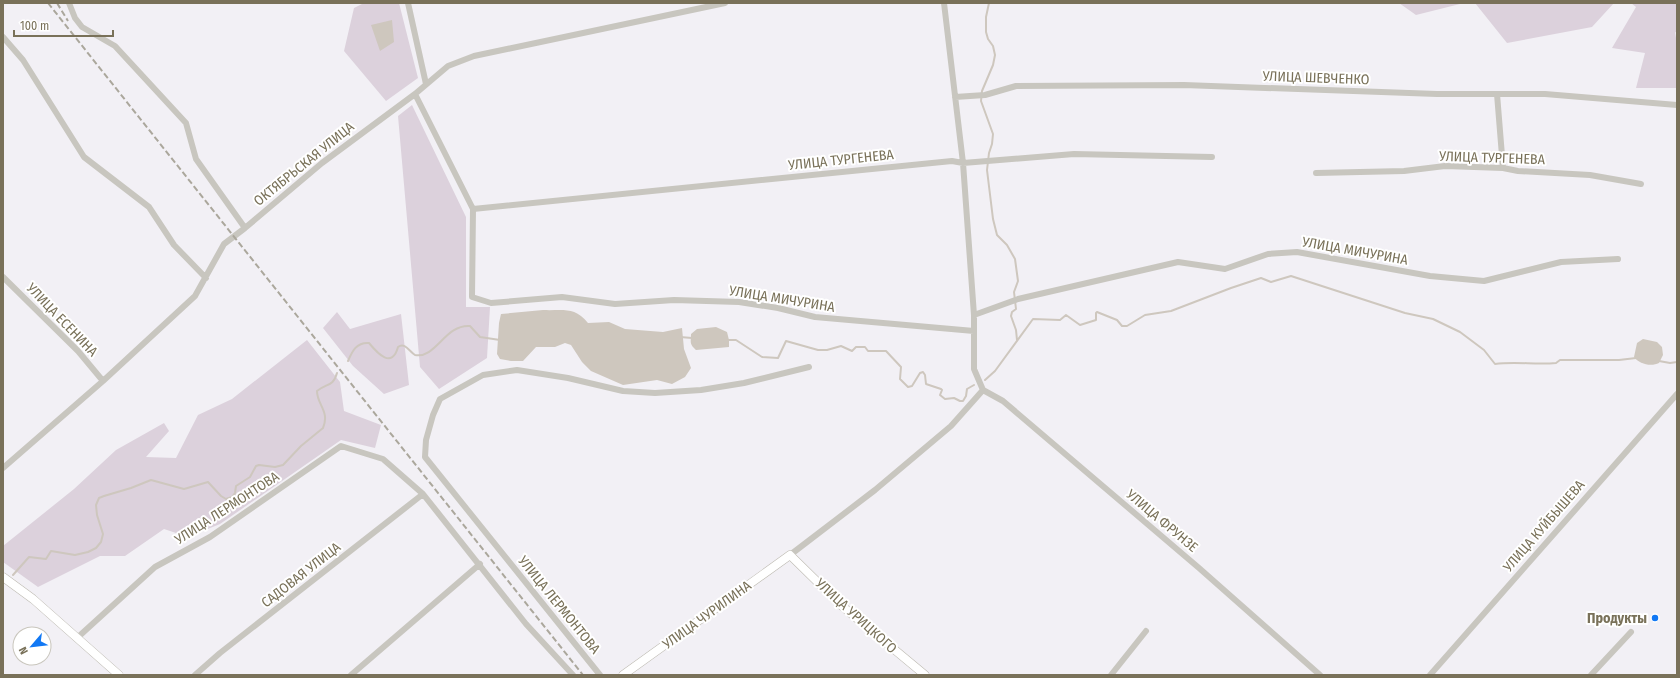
<svg xmlns="http://www.w3.org/2000/svg" width="1680" height="678" font-family="'Fira Sans Condensed',sans-serif">
	<rect width="100%" height="100%" fill="#f2f0f5"/>
	<path fill="#dcd1dc" d="M364 3H399L418 78 386 101 344 51 354 8Z
		M1399 3H1464L1416 15Z
		M1475 3H1614L1592 27 1507 43Z
		M1631 3H1677V33L1675 32 1677 44V88H1636L1645 53 1612 48 1636 7Z
		M412 105 466 217V307H490L487 358 439 389 420 367 398 116Z
		M337 312 350 329 401 314 409 385 384 394 353 366 323 328Z
		M307 340 340 382 344 411 381 425 375 448 341 440 220 524 188 537 164 529 125 556H100L38 587 3 562V546L74 489 116 450 164 423 169 431 146 457 176 458 198 415 232 399Z"/>
	<path fill="#cec7be" d="M392 20 394 42 380 51 371 25Z
		M543 310C563 311 574 306 588 323L609 322 625 329 663 332 682 328 684 349 691 368 685 377 672 384 657 380 623 385 591 371 582 362 571 345 565 343 555 347H536L523 361H511L500 359 497 354 499 323 501 314Z
		M716 327 727 332 729 340V347L696 350C689 344 691 342 691 334L697 329Z
		M1643 339 1657 342 1662 347 1663 355 1659 363C1651 367 1639 364 1634 357L1637 343Z"/>
	<g fill="none" stroke-linecap="round" stroke-linejoin="round">
		<path stroke="#cec7be" stroke-width="2" d="M989 3 986 17V32L988 39 993 46 995 55 993 65 982 91 981 101 993 134 992 144 989 153 987 170 993 219 997 235 1007 245 1015 259 1018 281 1014 292 1016 309 1012 312 1011 316 1016 330 1017 340
			M680 337 692 338
			M728 340H736L762 357 778 358 786 341 818 350H827L841 346 852 351 856 347H865L868 351H886L901 367 900 379 908 387 912 386 920 373 923 372 925 375 926 384 941 389 942 390 940 395 945 399 954 398 960 401H963L966 396 967 389 974 385
			M348 361C352 352 356 342 369 343 378 354 392 369 398 347 405 342 409 351 415 355 436 359 445 324 470 326L480 337 500 340
			M1659 361 1670 363 1677 362
			M985 380 995 371 1033 319 1060 320 1066 315 1080 325 1096 320V313L1097 312 1117 320 1122 326H1127L1145 315 1171 311 1231 288 1261 278 1271 282 1291 276 1405 313 1433 319 1460 332 1484 350 1495 364C1515 361 1535 365 1556 363L1560 360H1619L1636 358
			M13 575 29 557 46 559 51 551 75 555 88 552 96 548 101 542 103 534 97 515 96 505 99 498 104 496 131 488 151 480 184 489 208 482 221 496 226 499 232 497 235 493 236 486 250 477 256 466 259 465 275 467 283 465 301 446 323 428C330 411 317 405 317 391 327 383 333 387 337 373"/>
		<defs>
			<path id="secondary" d="M3 577 33 599 119 675
				M623 675 790 555 842 606 925 675"/>
		</defs>
		<use href="#secondary" stroke="#bdbab1" stroke-width="9"/>
		<path stroke="#c8c6bf" stroke-width="6" d="M69 3 75 18 82 27 115 46 186 123 196 159 245 228
			M408 3 426 84
			M944 3 963 163 974 315V369L983 390
			M3 37 23 60 84 157 149 207 174 245 206 278
			M415 94 473 209 472 297 491 303 562 297 615 304 674 300 739 302 778 308 815 317 974 331
			M1497 94 1503 168
			M955 97 985 95 1016 86 1184 85 1437 94H1545L1677 105
			M1316 173 1404 171 1445 166 1503 168 1518 171 1590 175 1641 184
			M473 209 952 161 963 163 1074 154 1212 157
			M3 277 78 351 103 381
			M974 315 1018 299 1178 262 1225 269 1268 254 1297 252 1430 276 1484 281 1561 262 1618 259
			M983 390 1003 401 1199 568 1320 675
			M3 468 103 381 195 296 224 244 245 228 322 163 415 94 448 66 474 56 725 3
			M790 555 875 490 951 426 983 390
			M77 638 155 567 210 537 341 446 383 459 423 494 526 624 573 675
			M195 675 220 653 423 494
			M351 675 480 564
			M600 675 425 457 426 440 433 415 440 399 483 375 517 370 568 378 623 391 655 393 701 390 744 383 809 367
			M1111 675 1146 631
			M1430 675 1677 394
			M1591 675 1631 632"/>
		<use href="#secondary" stroke="#fff" stroke-width="8"/>
		<path stroke="#aba79c" stroke-width="2" stroke-dasharray="6 3" stroke-linecap="butt" d="M48 3 583 675
			M57 3 68 21"/>
	</g>
	<circle fill="#1178f4" stroke="#fff" stroke-width="1.5" cx="1655" cy="618" r="4"/>
	<g text-anchor="middle" dominant-baseline="central" stroke-width="4" stroke-linejoin="round" paint-order="stroke">
		<g font-size="14" fill="#797159" stroke="#fff">
			<text transform="translate(1316 78) rotate(2)">УЛИЦА ШЕВЧЕНКО</text>
			<text transform="translate(1492 158) rotate(2)">УЛИЦА ТУРГЕНЕВА</text>
			<text transform="translate(841 160) rotate(-6)">УЛИЦА ТУРГЕНЕВА</text>
			<text transform="translate(304 164) rotate(-39)">ОКТЯБРЬСКАЯ УЛИЦА</text>
			<text transform="translate(1355 251) rotate(10)">УЛИЦА МИЧУРИНА</text>
			<text transform="translate(782 299) rotate(9)">УЛИЦА МИЧУРИНА</text>
			<text transform="translate(62 320) rotate(46)">УЛИЦА ЕСЕНИНА</text>
			<text transform="translate(227 508) rotate(-33)">УЛИЦА ЛЕРМОНТОВА</text>
			<text transform="translate(1162 521) rotate(40)">УЛИЦА ФРУНЗЕ</text>
			<text transform="translate(1544 526) rotate(-49)">УЛИЦА КУЙБЫШЕВА</text>
			<text transform="translate(301 575) rotate(-38)">САДОВАЯ УЛИЦА</text>
			<text transform="translate(559 605) rotate(51)">УЛИЦА ЛЕРМОНТОВА</text>
			<text transform="translate(707 615) rotate(-36)">УЛИЦА ЧУРИЛИНА</text>
			<text transform="translate(856 616) rotate(42)">УЛИЦА УРИЦКОГО</text>
		</g>
		<g font-size="14" font-weight="bold" fill="#797159" stroke="#fff" text-anchor="end">
			<text x="1647" y="618">Продукты</text>
		</g>
	</g>
	<rect width="1680" height="678" fill="none" stroke="#797159" stroke-width="8"/>
	<g transform="translate(32 646) rotate(242)"><circle r="19" fill="#ffffff" stroke="#c9c6bd"/>
	<path d="M0-3L7 15L0 10L-7 15Z" fill="#1178f4"/>
	<text y="-6" font-size="11" font-weight="bold" text-anchor="middle" fill="#797159">N</text>
	</g>
	<path d="M14 30v6h99v-6" fill="none" stroke="#797159" stroke-width="2"/>
	<text x="20" y="30" font-size="12" fill="#797159" stroke="#ffffff" stroke-width="3" paint-order="stroke">100 m</text>
</svg>
